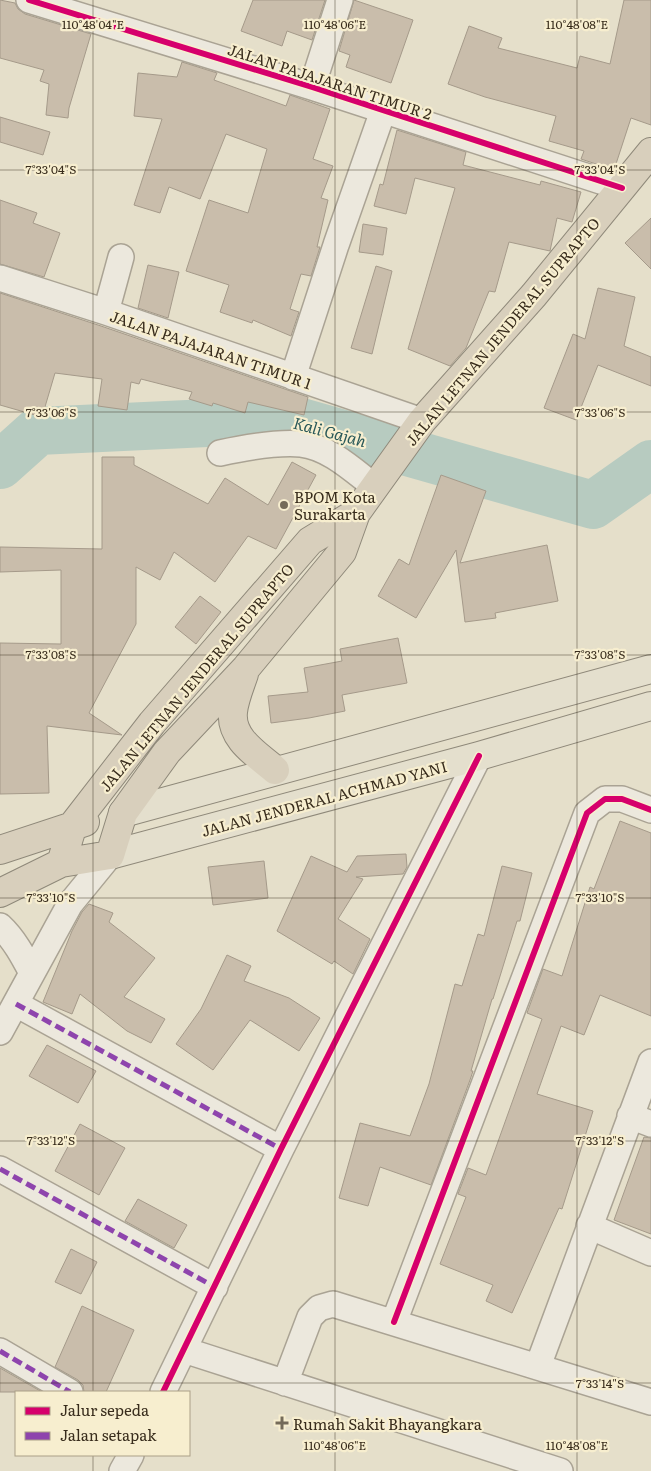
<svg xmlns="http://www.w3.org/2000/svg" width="651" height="1471" font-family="Literata,serif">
	<rect width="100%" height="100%" fill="#e5dfca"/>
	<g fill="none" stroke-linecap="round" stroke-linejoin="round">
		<path stroke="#b7cbc0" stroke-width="48" d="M0 465 38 431 291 419 593 505 651 464"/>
	</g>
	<path fill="#c9bdab" stroke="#a59a8a" d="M0 0 15 3 18 9 25 14 91 34 69 108 68 118 46 115 49 84 40 81 44 70 0 58Z
		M253 0H325L312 40 287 31 282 46 241 31Z
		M354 0 413 20 391 83 346 67 350 55 339 51Z
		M624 0H651V125L631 118 614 170 581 159 584 151 549 141 556 116 485 97 448 84 469 26 502 38 498 48 577 68 580 56 610 64Z
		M182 62 217 73 214 80 286 106 290 95 330 109 313 159 333 166 321 198 328 200 317 247H320L311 276 301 274 290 309 299 312 291 336 253 320 252 323 220 312 229 285 186 271 209 200 248 213 267 149 226 134 200 199 169 187 160 213 134 205 162 119 134 116 138 73 177 77Z
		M0 117 50 132 43 155 0 142Z
		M397 130 466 152 463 165 540 185 541 181 581 192 572 222 557 218 550 251 509 242 495 292 489 291 466 348 450 366 408 349 455 188 415 178 406 214 374 206 380 184 383 185Z
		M0 200 37 213 33 223 60 233 44 277 0 264Z
		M651 218V269L625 243Z
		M363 224 387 228 383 255 359 252Z
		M148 265 179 272 168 318 138 308Z
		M376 266 392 271 372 354 351 348Z
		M598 288 635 297 624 346 651 357V386L598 365 576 420 544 408 573 334 585 339Z
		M0 293 101 326 308 397 304 415 248 402 245 413 213 403 212 406 189 399 192 392 141 379 139 384 131 382 127 410 98 406 102 379 55 373 42 417 0 405Z
		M102 457H134V465L208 504 225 478 268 505 292 462 316 475 276 549 248 536 215 582 174 552 160 580 136 567V624L89 713 122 735 47 726 49 793 0 794V643L61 644V570L0 572V547L102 549Z
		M441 475 486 491 460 563 547 545 558 601 495 613 496 618 465 622 456 550 416 618 378 596 399 559 409 565Z
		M200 596 221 612 196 644 175 627Z
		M398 638 407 683 342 695 345 711 309 718 271 723 268 696 308 692 304 668 342 661 340 649Z
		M620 821 651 833V1016L600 995 584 1035 561 1026 537 1094 593 1111 562 1209 559 1208 512 1313 486 1301 493 1285 440 1264 466 1197 458 1194 468 1168 486 1175 542 1019 527 1013 543 969 562 976 590 887 594 889Z
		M406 854 407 867 403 874 356 877 363 879 338 919 370 939 353 974 334 961 332 964 277 931 311 856 347 872 357 856Z
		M264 861 268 898 213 905 208 867Z
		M502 866 532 873 520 921H517L493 999H492L471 1071H473L470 1080 431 1185 380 1167 368 1206 339 1198 360 1123 410 1136 429 1084 455 984 462 986 478 934 484 936Z
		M89 904 113 913 109 922 155 958 124 997 165 1019 151 1043 127 1031 80 994 72 1014 43 1002 72 931 82 912Z
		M227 955 251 966 244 981 289 998 320 1018 299 1051 250 1020 213 1070 176 1044 201 1009Z
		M47 1045 96 1071 78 1103 29 1076Z
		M80 1124 125 1148 99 1195 55 1171Z
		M644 1137 651 1138V1234L614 1220Z
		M138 1199 187 1225 174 1248 125 1221Z
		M71 1249 97 1262 81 1294 55 1282Z
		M82 1306 134 1330 106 1392H84L83 1385 78 1380 55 1367Z
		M0 1368 42 1392H0Z"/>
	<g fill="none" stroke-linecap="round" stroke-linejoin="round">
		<defs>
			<path id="minor" d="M29 0 312 87 622 188
				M312 87 340 0
				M0 278 106 312 422 421
				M106 312 121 257
				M293 377 336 245 383 111
				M220 453C243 448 277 442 301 444 329 447 354 471 375 487
				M0 926C14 939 23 956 32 973
				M16 1004 281 1149
				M0 1032 70 904 110 855
				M630 1116 651 1124
				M0 1169 215 1287
				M589 1226 651 1253
				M394 1322 587 813 605 799H622L651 810
				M184 1350 560 1471
				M0 1351 70 1392
				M538 1366 651 1062
				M285 1383 310 1317 319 1308 333 1304 651 1402
				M163 1392 281 1149 479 756
				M122 1471 131 1455"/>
			<path id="major" d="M123 813 651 669
				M110 855 479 756 651 706"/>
			<path id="highway" d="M244 674C240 686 234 700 233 712 230 739 258 755 275 770
				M0 850 85 822
				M61 863 73 825 152 723 310 541 356 513
				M0 893 61 863 110 855 123 813 167 752 246 668 342 552 356 513 422 421 534 295 651 152"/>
		</defs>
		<use href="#minor" stroke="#aaa394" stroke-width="28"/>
		<use href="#major" stroke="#8f897a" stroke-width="30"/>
		<use href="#highway" stroke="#8f897a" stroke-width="30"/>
		<use href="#minor" stroke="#ece8dd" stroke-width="25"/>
		<use href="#major" stroke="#e4dfcd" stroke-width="28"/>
		<use href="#highway" stroke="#d8cfbc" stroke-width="28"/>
		<path stroke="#8e44ad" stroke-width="5" stroke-dasharray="10 5" stroke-linecap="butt" d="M16 1004 281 1149
			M0 1169 215 1287
			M0 1351 70 1392"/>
		<defs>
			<path id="cycleway" d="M29 0 312 87 622 188
				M394 1322 587 813 605 799H622L651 810
				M163 1392 281 1149 479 756"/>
		</defs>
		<use href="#cycleway" stroke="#f7eecf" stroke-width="9"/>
		<use href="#cycleway" stroke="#d6006c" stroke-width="6"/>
	</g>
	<path fill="none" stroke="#382c1c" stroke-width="1" stroke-opacity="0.45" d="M93 0V1392M335 0V1471M577 0V1471M0 170H651M0 412H651M0 655H651M0 898H651M0 1141H651M0 1383H651M93 1455V1471"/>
	<g fill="#756b59" stroke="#f7eecf" stroke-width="2">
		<circle cx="284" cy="505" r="5"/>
		<path d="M279.5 1415.5h5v5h5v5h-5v5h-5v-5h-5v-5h5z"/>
	</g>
	<g text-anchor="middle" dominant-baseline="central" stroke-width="4.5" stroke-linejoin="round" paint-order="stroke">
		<g font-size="15" fill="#382c1c" stroke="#f7eecf">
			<text transform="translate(330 81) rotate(18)">JALAN PAJAJARAN TIMUR 2</text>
			<text transform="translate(502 331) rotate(-50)">JALAN LETNAN JENDERAL SUPRAPTO</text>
			<text transform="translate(211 349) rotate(19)">JALAN PAJAJARAN TIMUR 1</text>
			<text transform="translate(196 677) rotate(-50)">JALAN LETNAN JENDERAL SUPRAPTO</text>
			<text transform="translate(324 798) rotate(-15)">JALAN JENDERAL ACHMAD YANI</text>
		</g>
		<g font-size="15" fill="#382c1c" stroke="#f7eecf" text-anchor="start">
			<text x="294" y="496">BPOM Kota<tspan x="294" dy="17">Surakarta</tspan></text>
			<text x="293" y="1423">Rumah Sakit Bhayangkara</text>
		</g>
		<g font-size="16" font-style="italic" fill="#2a5959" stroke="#f7eecf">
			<text transform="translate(330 431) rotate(15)">Kali Gajah</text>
		</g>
	</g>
	<g font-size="12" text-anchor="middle" fill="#382c1c" stroke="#f7eecf" stroke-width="4.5" stroke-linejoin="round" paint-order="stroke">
		<text x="93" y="29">110°48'04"E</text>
		<text x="335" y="29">110°48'06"E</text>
		<text x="577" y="29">110°48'08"E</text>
		<text x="51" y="174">7°33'04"S</text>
		<text x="600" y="174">7°33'04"S</text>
		<text x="51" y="417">7°33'06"S</text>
		<text x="600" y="417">7°33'06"S</text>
		<text x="51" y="659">7°33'08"S</text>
		<text x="600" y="659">7°33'08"S</text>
		<text x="51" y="902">7°33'10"S</text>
		<text x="600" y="902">7°33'10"S</text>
		<text x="51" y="1145">7°33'12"S</text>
		<text x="600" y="1145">7°33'12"S</text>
		<text x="600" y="1388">7°33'14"S</text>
		<text x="335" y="1450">110°48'06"E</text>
		<text x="577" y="1450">110°48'08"E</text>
	</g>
	<rect x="15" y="1391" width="175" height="65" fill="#f7eecf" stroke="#aba087"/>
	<rect x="25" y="1407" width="25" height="8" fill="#d6006c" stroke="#aba087"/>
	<text x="60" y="1416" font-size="15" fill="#382c1c">Jalur sepeda</text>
	<rect x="25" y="1432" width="25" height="8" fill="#8e44ad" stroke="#aba087"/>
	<text x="60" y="1441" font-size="15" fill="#382c1c">Jalan setapak</text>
</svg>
